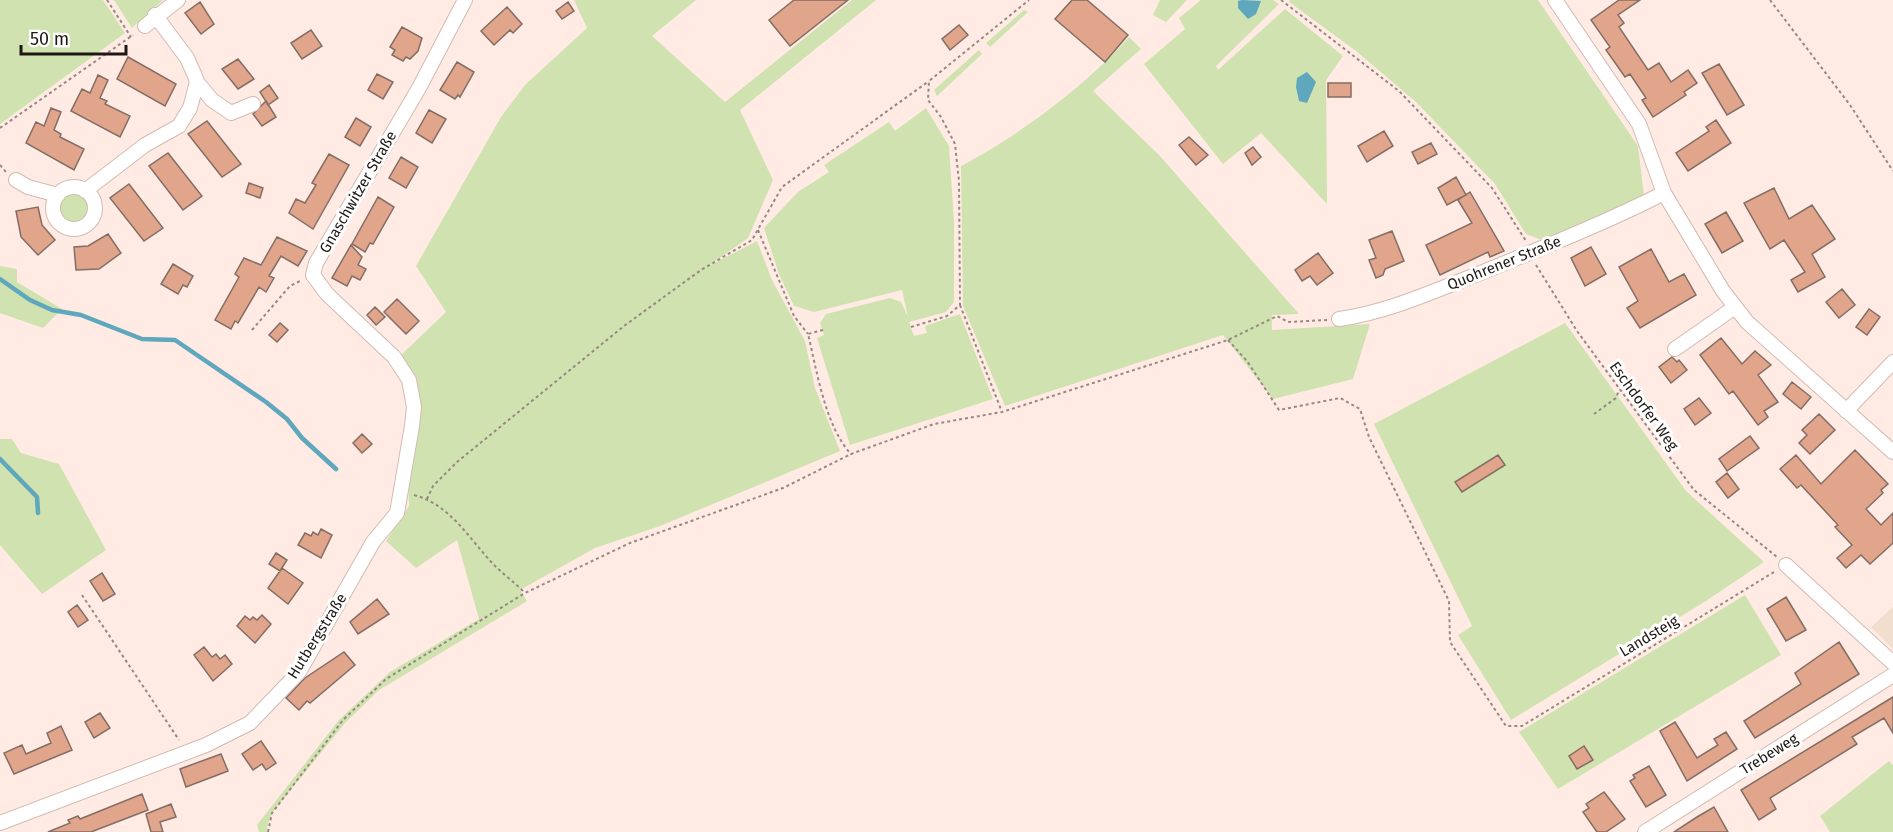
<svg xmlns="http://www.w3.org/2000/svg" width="1893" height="832" font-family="'Fira Sans',sans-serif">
	<rect width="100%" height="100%" fill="#ffebe3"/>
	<path fill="#f2decf" d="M1893 607V649L1871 627Z"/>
	<path fill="#cfe2af" d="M0 0H103L125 33 0 124Z
		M114 0H163L132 28Z
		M574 0H696L652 36 725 102 852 0H876L740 110 773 180 748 238 707 267 757 241 772 280 805 341 815 388 840 451 660 526 595 548 520 590 527 601 379 690 345 723 272 813 267 827 268 832H259L257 825 339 720 390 672 479 619 457 540 416 568 386 541 409 506 408 479 418 426 399 357 446 312 416 266 501 117 525 85 587 28Z
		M1160 0H1187L1166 22 1153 15Z
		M1201 0H1273L1279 4 1216 66 1218 70 1285 9 1343 56 1326 80 1327 204 1261 133 1223 164 1144 64 1185 29 1179 18Z
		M1290 0H1538L1638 146 1644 196 1542 240 1526 234 1495 184 1416 102 1356 51 1289 2Z
		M1024 10 1028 12 990 47 986 43Z
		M1129 37 1141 49 1093 91 1159 155 1299 314 1272 315V330L1370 324 1353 379 1273 399 1223 335 1005 406 963 306 961 166C1017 137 1087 85 1129 37Z
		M979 50 982 54 937 96 934 90Z
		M926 108 949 146 954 222V302L946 312 909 322 914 336 927 333 925 326 960 314 993 399 850 445 817 338 824 335 820 323 826 314 890 298 901 302 908 317 902 290 814 312 794 306 779 274 764 228 798 192 829 172 824 165 889 122 895 131Z
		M59 208a15 15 0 1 1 30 0a15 15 0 1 1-30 0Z
		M0 266 17 269V282L62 309 43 328 0 313Z
		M1565 323 1686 491 1764 562 1706 601 1511 720 1458 635 1472 626 1374 424Z
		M0 439H12L21 453 59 464 106 550 42 594 0 545Z
		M1745 595 1781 655 1558 789 1519 732Z
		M1889 761 1893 765V832H1830L1820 816Z"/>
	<path fill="#5fa7bd" d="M1242 0 1261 1 1256 14 1248 19 1238 8V1Z
		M1307 72 1316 82 1307 103 1299 101 1296 87 1297 78Z"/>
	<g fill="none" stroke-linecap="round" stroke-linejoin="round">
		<path stroke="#5fa7bd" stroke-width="4.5" d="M0 279 30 300 52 310 81 315 142 339 175 340 266 402 287 419 302 438 336 469
			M0 459 37 497 38 513"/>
	</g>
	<path fill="#e1a58c" stroke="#836d64" stroke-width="1.5" d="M794 0H848L790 46 769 20Z
		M1072 0H1087L1128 35 1105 62 1055 19Z
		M1619 0H1640L1618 15 1624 23 1619 27 1648 70 1659 63 1671 82 1688 70 1697 83 1684 92 1686 95 1653 117 1642 100 1646 98 1630 74 1625 77 1606 50 1610 47 1591 20Z
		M200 2 214 24 201 34 185 13Z
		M568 2 574 11 562 19 556 11Z
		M507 7 522 24 513 33 510 30 494 45 481 31Z
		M959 25 968 35 950 50 942 39Z
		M402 27 422 38 418 51 410 59 406 57 403 61 392 55 395 50 390 47Z
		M311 30 322 46 302 59 291 43Z
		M128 57 176 84 165 106 117 79Z
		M238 59 254 79 238 89 222 69Z
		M457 62 474 72 460 97 458 95 455 99 440 90Z
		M1719 64 1744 105 1727 115 1702 73Z
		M377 74 393 82 383 99 368 90Z
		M98 75 108 80 100 98 107 101 105 104 130 116 120 137 71 111 82 89 90 93Z
		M1328 83H1351V97H1328Z
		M269 85 278 98 268 105 260 92Z
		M266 101 276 117 262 126 253 114Z
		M51 108 61 112 54 130 61 134 60 137 84 149 74 170 26 143 36 122 44 126Z
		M429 110 446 119 432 143 416 133Z
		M356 118 371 127 360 146 345 137Z
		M1716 120 1731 143 1688 171 1676 153 1709 131 1706 127Z
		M207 121 241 164 222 177 188 134Z
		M1384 131 1393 146 1367 162 1358 146Z
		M1189 137 1208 155 1196 165 1179 145Z
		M1431 143 1437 154 1418 164 1412 152Z
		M1253 147 1261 157 1252 165 1245 153Z
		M168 153 202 196 183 210 149 166Z
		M329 154 349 165 313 229 289 213 296 199 305 203 316 185 312 183Z
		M401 157 418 167 406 188 389 178Z
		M1456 177 1466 195 1447 205 1438 188Z
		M249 183 263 188 260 198 246 193Z
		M129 184 163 228 144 241 110 198Z
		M1774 188 1789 219 1812 205 1835 239 1812 254 1825 277 1798 292 1791 280 1805 272 1784 240 1770 249 1744 203Z
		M1470 192 1504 251 1490 257 1488 252 1440 275 1426 245 1472 223 1458 200Z
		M378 197 394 207 373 244 370 243 365 252 352 244Z
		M38 207 42 225 55 240 38 255 21 237 16 211Z
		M1726 212 1743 241 1722 253 1705 224Z
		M1392 231 1404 261 1385 269 1383 275 1376 278 1369 260 1376 258 1369 240Z
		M108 234 121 253 99 269 76 270 74 247 88 246Z
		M277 237 307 251 298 266 281 256 269 276 274 278 266 292 259 287 238 323 235 321 231 329 215 320 239 277 235 274 244 258 261 265Z
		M351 245 362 257 358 265 366 269 360 280 352 276 347 286 332 278Z
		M1591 247 1606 274 1585 286 1571 258Z
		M1651 249 1669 282 1684 274 1696 295 1640 328 1627 308 1638 301 1619 267Z
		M1318 253 1333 273 1317 285 1310 276 1302 281 1295 270Z
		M173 264 193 276 187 287 183 285 178 294 161 284Z
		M1842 289 1855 305 1839 318 1826 302Z
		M397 299 419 321 406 334 384 312Z
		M375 307 385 317 376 325 367 315Z
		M1869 309 1880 317 1867 335 1856 327Z
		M280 323 288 330 277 342 269 335Z
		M1721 338 1742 364 1755 351 1771 365 1758 375 1778 402 1764 411 1768 417 1758 425 1733 391 1729 394 1700 355Z
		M1672 357 1677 362 1679 360 1687 370 1671 383 1659 367Z
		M1792 382 1811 397 1801 409 1783 394Z
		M1699 398 1711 413 1695 425 1684 409Z
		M1819 414 1835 430 1810 454 1799 443 1807 435 1802 430Z
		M362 434 372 444 362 453 353 443Z
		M1750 436 1759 448 1727 471 1719 459Z
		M1855 450 1888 484 1881 490 1883 493 1866 509 1881 525 1893 513V543L1870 564 1861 555 1846 568 1837 558 1852 545 1835 527 1838 525 1801 485 1797 488 1780 469 1796 455 1821 484Z
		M1498 455 1505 465 1462 492 1455 482Z
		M1727 473 1739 489 1728 498 1716 482Z
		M321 529 332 535 321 558 298 545 305 533 311 536 313 532 318 535Z
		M276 553 287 560 280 571 269 564Z
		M282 568 303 583 288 604 268 588Z
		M102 573 115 594 103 601 90 581Z
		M1786 597 1806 630 1786 641 1767 609Z
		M377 599 389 614 358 634 350 622Z
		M77 605 88 620 78 627 68 612Z
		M262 615 271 624 255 643 237 626 245 616 250 620 253 617 257 620Z
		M1839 642 1859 674 1755 738 1744 721 1801 684 1795 673Z
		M204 647 212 657 216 654 220 659 225 655 232 664 213 681 194 655Z
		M344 652 355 665 310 703 307 701 299 710 286 698 305 678Z
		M1893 697V733L1884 718 1852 737 1857 744 1770 798 1776 809 1759 820 1741 790Z
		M100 713 110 728 94 738 85 722Z
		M1675 722 1697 758 1718 745 1714 739 1726 732 1737 749 1687 781 1660 731Z
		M61 726 72 750 14 774 4 753 22 745 26 754 51 743 47 733Z
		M261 741 276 763 266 770 262 764 253 770 242 754Z
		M1584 746 1593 760 1577 769 1569 756Z
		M221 754 228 771 186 787 180 769Z
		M1649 766 1666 795 1646 807 1630 781 1635 778 1633 775Z
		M1604 792 1625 819 1606 832H1597L1583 812 1589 808 1586 804Z
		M142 794 148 810 91 832H48L70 823 68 820 78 816 80 819Z
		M171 804 176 817 160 822 163 832H151L146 814Z
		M1714 807 1728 832H1674L1697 817Z"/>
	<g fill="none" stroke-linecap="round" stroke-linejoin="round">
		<defs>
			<path id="minor" d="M1555 0 1639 124 1664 193 1723 291 1747 322 1893 452
				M145 26 178 0
				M197 82 212 100 231 113 253 104
				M16 180 28 187 58 195
				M53 208a21 21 0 1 1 42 0a21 21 0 1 1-42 0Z
				M85 191 145 145 179 126 190 108 197 82 195 76 187 58 155 15
				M1339 319C1389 312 1436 290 1483 272 1544 247 1605 223 1664 193
				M1675 349 1735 307
				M1846 411 1893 362
				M1786 565 1893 663
				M0 823 206 745 250 723 299 672 373 542 397 513 412 426 414 407 409 380 394 357 327 294 313 275 316 263 419 88 465 0
				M1645 832 1893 675"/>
		</defs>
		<use href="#minor" stroke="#d2bbb1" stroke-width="16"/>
		<path stroke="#978882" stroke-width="2" stroke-dasharray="3 3" stroke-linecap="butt" d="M107 0 131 37
			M1281 0 1399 91 1492 188 1526 241
			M1770 0 1850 105 1893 171
			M0 128 133 35
			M0 165 6 172
			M758 230 794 316 808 334
			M1536 265 1577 331 1694 490 1777 557
			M960 305 1002 412
			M911 327 947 316 960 305 959 181 955 144 941 117 928 100 929 81 1029 0
			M252 330 290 286 302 280
			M823 330 808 334C817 371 825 426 851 454L934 424 1002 412 1228 340 1277 316 1288 322 1327 320
			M1228 340 1247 361 1279 410 1340 398 1360 409 1369 437 1449 601 1450 642 1506 726H1522L1774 572
			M1594 414 1616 398 1619 390
			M414 495C452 505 470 541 497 568 506 576 516 584 525 593
			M427 499 433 486 457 462 624 326 701 270 752 240 782 187 929 81
			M82 595 179 740
			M268 832 272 813 343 720 386 679 525 593 630 543 783 488 851 454"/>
		<use href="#minor" stroke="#fff" stroke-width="14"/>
	</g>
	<g text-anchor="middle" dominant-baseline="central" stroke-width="6" stroke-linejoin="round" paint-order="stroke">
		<g font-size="15" fill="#1f1713" stroke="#fff">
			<text transform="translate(358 192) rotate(-60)">Gnaschwitzer Straße</text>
			<text transform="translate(1504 263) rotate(-22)">Quohrener Straße</text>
			<text transform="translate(1644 406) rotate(54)">Eschdorfer Weg</text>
			<text transform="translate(317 636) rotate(-58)">Hutbergstraße</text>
			<text transform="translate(1649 636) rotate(-31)">Landsteig</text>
			<text transform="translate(1769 754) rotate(-32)">Trebeweg</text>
		</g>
	</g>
	<path d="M21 45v9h105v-9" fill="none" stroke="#1f1713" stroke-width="3"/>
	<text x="30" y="45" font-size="18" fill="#1f1713" stroke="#ffffff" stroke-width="4.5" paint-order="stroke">50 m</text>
</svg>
